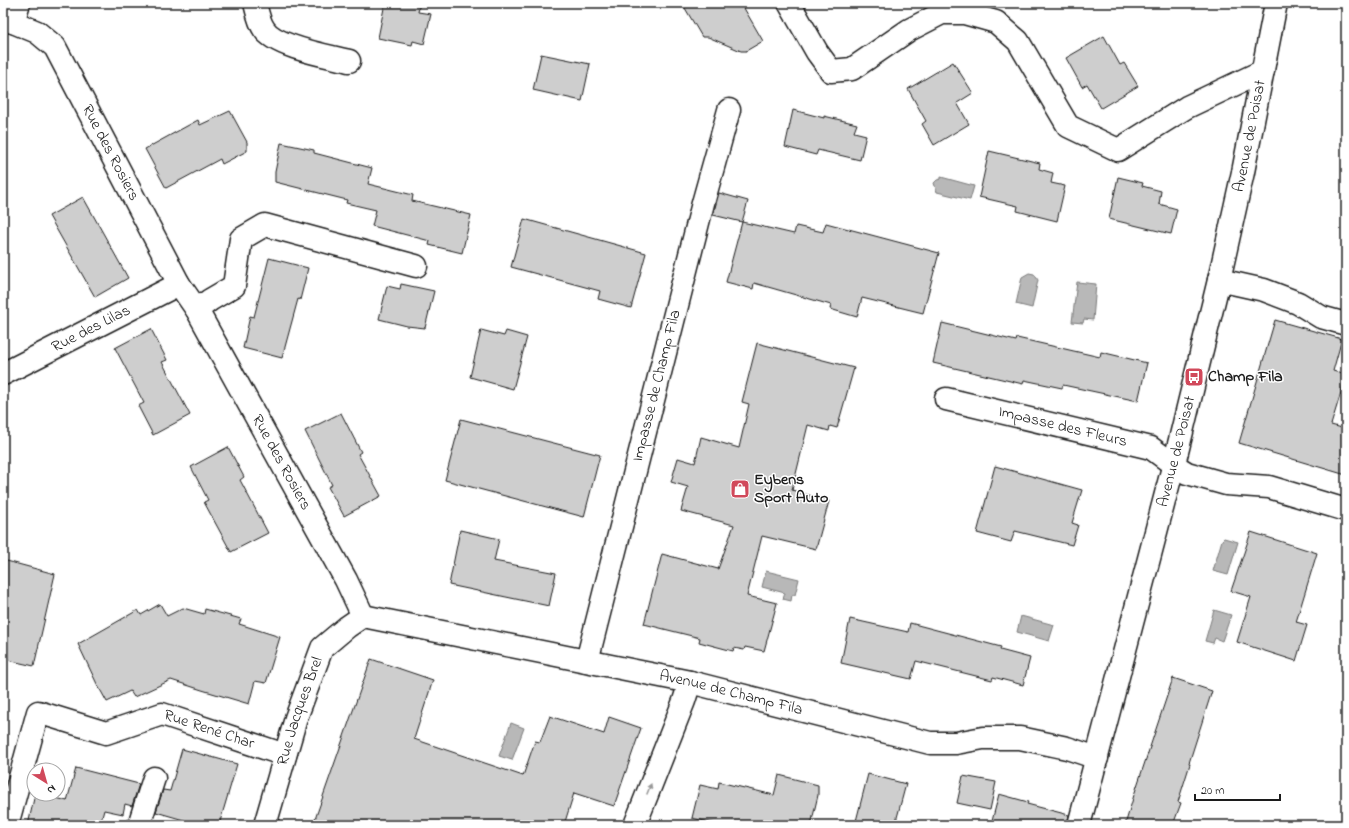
<svg xmlns="http://www.w3.org/2000/svg" width="1349" height="828" font-family="'Indie Flower',sans-serif">
	<rect width="100%" height="100%" fill="#fff"/>
	<filter id="ink" filterUnits="userSpaceOnUse"><feTurbulence type="fractalNoise" baseFrequency=".025" numOctaves="2"/><feDisplacementMap in="SourceGraphic" scale="8" xChannelSelector="R" yChannelSelector="G"/><feConvolveMatrix kernelMatrix="1 2 1 2 8 2 1 2 1" color-interpolation-filters="sRGB"/></filter>
	<g filter="url(#ink)">
		<path fill="#b8b8b8" stroke="#7a7a7a" d="M941 177 974 186 970 200 937 192 934 183 937 180 941 179Z
			M1029 273 1034 274 1038 280 1032 308 1016 304 1022 277Z
			M1077 282 1096 284 1093 320 1084 319 1083 323 1072 322Z
			M1224 538 1238 542 1228 575 1213 571 1222 540Z
			M766 571 799 579 795 595H792L791 601 783 599 785 593 762 587Z
			M1214 610 1231 615 1222 641 1215 638 1213 643 1205 641Z
			M1021 616 1054 625 1049 641 1017 632Z
			M511 723 524 728 512 760 499 756Z"/>
		<path fill="#cecece" stroke="#1c1c1c" d="M385 3H420L418 12 431 14 424 44 413 41 412 45 378 38Z
			M682 3H741L763 41 746 51H741L708 37H702Z
			M1104 36 1120 65 1124 63 1138 86 1101 108 1087 84 1082 87 1066 58Z
			M541 54 590 64 582 101 533 90Z
			M953 62 973 93 957 103 969 124 934 145 922 124 926 121 908 89Z
			M793 110 824 118V116L857 124 854 132 866 135 860 160 818 150 816 155 785 147Z
			M230 111 247 142V151L222 164 220 159 166 188 145 149 198 120 200 125Z
			M281 143 314 150V153L372 168 368 184 413 195 412 201 471 215 462 253 429 245 430 241 372 226 376 210 346 203 347 200 275 182V172Z
			M989 151 1040 163 1039 169 1053 173 1051 183 1065 186 1057 221 1017 211 1018 206 979 197Z
			M1118 177 1143 183 1142 186 1161 191 1159 204 1177 209 1171 234 1109 219Z
			M719 193 748 201 742 222 713 215Z
			M83 197 128 278 95 297 49 216Z
			M524 219 646 253 631 308 598 299 600 291 511 267Z
			M742 222 794 234 796 226 823 232 826 223 939 253 923 313 862 298 857 317 830 309 831 305 754 283 753 289 726 282Z
			M269 258 308 268 300 300 298 299 282 358 243 348 250 316 254 317Z
			M401 284 434 291 425 328 407 326 379 319 387 286 400 289Z
			M1275 320 1342 339 1333 371 1346 375V376L1331 425 1346 429V475L1239 443Z
			M942 323 1016 341 1017 338 1100 357 1101 352 1147 363 1138 401 1063 385 1062 388 1024 380 1023 384 933 363Z
			M151 329 167 360 162 362 190 415 153 435 138 406 144 403 115 348Z
			M481 330 504 336 506 331 527 337 513 389 470 377Z
			M757 343 854 368 837 428 830 426 829 431 808 425 792 490 829 501 816 549 762 536 747 596 777 603 764 651 745 647 744 650 734 648 733 651 699 642 700 638 644 624 662 554 718 569 734 525 681 511 688 487 671 482 678 458 695 463 701 437 739 448 749 404 742 402Z
			M341 413 361 452 358 454 381 496 344 516 328 487 332 485 305 431Z
			M461 419 600 455 584 517 445 480Z
			M228 447 244 477 240 480 268 533 231 552 204 502 208 500 191 467Z
			M995 466 1082 490 1072 523 1078 525 1072 545 1015 531 1011 542 977 533Z
			M460 530 499 539 494 561 556 573 549 606 449 585Z
			M1251 532 1317 553 1296 622 1307 625 1296 661 1237 642 1251 597 1231 591Z
			M3 560 55 574 34 666 3 659Z
			M160 604 167 616 183 608 204 614 205 609 241 619 239 624 280 637 266 683 255 681 249 704 202 690 171 680 134 697 130 691 107 702 97 684 78 644 138 610 141 615Z
			M850 619 908 632 910 623 1001 647 1000 650 1030 658 1023 685 993 677 992 680 916 661 911 679 841 663Z
			M371 659 433 680 414 739 523 776 535 741 540 742 550 716 604 734 609 717 641 728 614 806 574 793 564 825H313Z
			M1173 678 1212 691 1189 763 1190 764 1178 802 1181 803 1173 825H1125L1134 795Z
			M182 749 237 764 219 825H201L156 812 163 790 170 791Z
			M76 768 139 784 132 806 125 804 123 814 104 810 100 825H28L35 794H42L67 801Z
			M868 774 906 784 895 825H855Z
			M779 775 818 785V795L811 825H721L692 818 700 785 718 789 719 782 774 795Z
			M963 776 996 782 990 810 957 803Z
			M999 794 1028 802 1027 804 1069 815 1067 825H991Z"/>
		<g fill="none" stroke-linecap="round" stroke-linejoin="round">
			<defs>
				<g id="minor">
					<path d="M255 3C257 11 259 22 264 29 275 47 329 56 349 61"/>
					<path d="M789 3 817 52 831 71 852 69 909 30 942 13H964L996 22 1018 41 1068 126 1118 150 1187 107 1263 71"/>
					<path id="s1" d="M3 20 13 22 37 32 55 47 179 284 197 310 346 580 363 616"/>
					<path d="M13 22 19 3"/>
					<path d="M1219 280 1264 290 1298 303 1321 317 1346 324"/>
					<path d="M197 310 210 300 234 286 241 239 265 225 416 266"/>
					<path id="s2" d="M3 374 179 284"/>
					<path id="s3" d="M946 399 1151 448 1174 465 1187 473 1226 484 1269 487 1346 510"/>
					<path id="s4" d="M363 616 690 682 930 743H956L983 738H1020L1067 748 1097 758"/>
					<path id="s5" d="M587 661 703 203 729 110"/>
					<path id="s6" d="M7 825 38 712 106 733 162 714 285 755"/>
					<path d="M139 825 154 778"/>
					<path id="s7" d="M265 825 296 718 322 648 347 627 363 616"/>
					<path d="M635 825 684 701 690 682"/>
				</g>
				<g id="major">
					<path id="s8" d="M1079 825 1178 448 1219 280 1243 172 1276 3"/>
				</g>
			</defs>
			<use href="#minor" stroke="#1c1c1c" stroke-width="25"/>
			<use href="#major" stroke="#1c1c1c" stroke-width="25"/>
			<use href="#minor" stroke="#fff" stroke-width="22"/>
			<use href="#major" stroke="#fff" stroke-width="22"/>
		</g>
		<defs><path id="oneway-solid" d="M-6-.8H1V-3.2L6.5 0L1 3.2V.8H-6Z"/></defs>
		<use fill="#999" href="#oneway-solid" transform="translate(649 789) rotate(-68)"/>
	</g>
	<defs>
		<symbol id="bus-square" viewBox="-11 -11 22 22"><rect x="-9" y="-9" width="18" height="18" rx="4" fill="#d1495b" stroke="#fff"/><path d="M-5-6H5V4H4V6H2V4H-2V6H-4V4H-5ZM-3.5-4V0h7V-4ZM-3.5 1.2v1.5H-2V1.2ZM2 1.2v1.5H3.5V1.2Z" fill="#fff"/></symbol>
		<symbol id="shop-square" viewBox="-11 -11 22 22"><rect x="-9" y="-9" width="18" height="18" rx="4" fill="#d1495b" stroke="#fff"/><path d="M-5-2.5h2.3a2.7 3.5 0 0 1 5.4 0H5L5.5 6h-11ZM-1.5-2.5h3a1.5 2.3 0 0 0-3 0Z" fill="#fff"/></symbol>
	</defs>
	<g fill-rule="evenodd">
		<use href="#bus-square" x="1183" y="366" width="22" height="22"/>
		<use href="#shop-square" x="729" y="478" width="22" height="22"/>
	</g>
	<g text-anchor="middle" dominant-baseline="central" stroke-width="3" stroke-linejoin="round" paint-order="stroke">
		<g font-size="16" fill="#1c1c1c" stroke="#fff">
			<text stroke="none"><textPath href="#s8" startOffset="710">Avenue de Poisat</textPath></text>
			<text stroke="none"><textPath href="#s1" startOffset="179">Rue des Rosiers</textPath></text>
			<text stroke="none"><textPath href="#s2" startOffset="99">Rue des Lilas</textPath></text>
			<text stroke="none"><textPath href="#s5" startOffset="284">Impasse de Champ Fila</textPath></text>
			<text stroke="none"><textPath href="#s3" startOffset="120">Impasse des Fleurs</textPath></text>
			<text stroke="none"><textPath href="#s8" startOffset="386">Avenue de Poisat</textPath></text>
			<text stroke="none"><textPath href="#s1" startOffset="533">Rue des Rosiers</textPath></text>
			<text stroke="none"><textPath href="#s4" startOffset="376">Avenue de Champ Fila</textPath></text>
			<text stroke="none"><textPath href="#s7" startOffset="119">Rue Jacques Brel</textPath></text>
			<text stroke="none"><textPath href="#s6" startOffset="297">Rue René Char</textPath></text>
		</g>
		<g font-size="16" font-weight="bold" fill="#1c1c1c" stroke="#fff" text-anchor="start">
			<text x="1208" y="377">Champ Fila</text>
			<text x="754" y="480">Eybens<tspan x="754" dy="18">Sport Auto</tspan></text>
		</g>
	</g>
	<rect width="1349" height="828" fill="none" stroke="#fff" stroke-width="16"/>
	<rect x="8" y="8" width="1333" height="812" fill="none" stroke="#1c1c1c" stroke-width="1.5" filter="url(#ink)"/>
	<g transform="translate(46 782) rotate(143)"><circle r="19" fill="#ffffff" stroke="#a4a4a4"/>
	<path d="M0-3L7 15L0 10L-7 15Z" fill="#d1495b"/>
	<text y="-6" font-size="11" font-weight="bold" text-anchor="middle" fill="#1c1c1c">N</text>
	</g>
	<path d="M1195 794v6h85v-6" fill="none" stroke="#1c1c1c" stroke-width="2"/>
	<text x="1201" y="794" font-size="12" fill="#1c1c1c" stroke="#ffffff" stroke-width="3" paint-order="stroke">20 m</text>
</svg>
